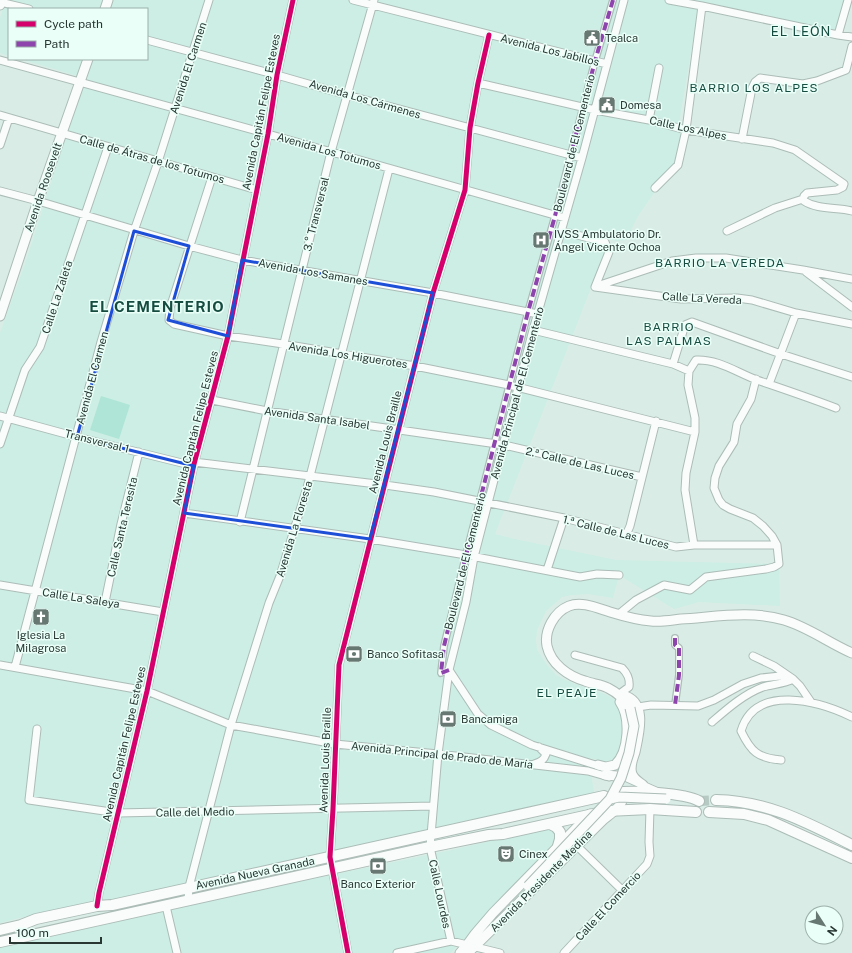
<svg xmlns="http://www.w3.org/2000/svg" width="852" height="953" font-family="'Public Sans',sans-serif">
	<rect width="100%" height="100%" fill="#d9ede6"/>
	<path fill="#cceee4" d="M6 0H851L841 38 699 4 678 129 685 131 678 172 656 190 638 216 626 240 616 241 608 239 605 252 495 534 515 539 616 560 779 564 780 606 699 602 674 609 619 575 613 598 588 594 571 595 562 597 546 611 537 630 536 640 537 650 547 665 556 675 561 678 575 684 605 694 615 700 622 707 627 725 618 758 610 762 588 758 595 797 318 854 185 886 19 918 0 923V333L25 264 85 78 20 59H147V9H9V56L0 53V18Z
		M551 827 556 828V843L482 923 450 953H0V947L288 884 452 850Z"/>
	<path fill="#afe5d6" d="M101 396 130 405 119 439 90 430Z"/>
	<g fill="none" stroke-linecap="round" stroke-linejoin="round">
		<path stroke="#b6c9c2" stroke-width="10" stroke-dasharray="10 5" stroke-linecap="butt" d="M699 801 716 800"/>
		<defs>
			<path id="pedestrian" d="M675 638V645L679 648V675L675 705
				M449 670 441 673 444 646 466 555 528 312 555 216 595 61 613 0"/>
			<path id="minor" d="M353 0 607 64
				M669 0 702 6 838 35 852 37
				M0 2 29 9
				M838 35 848 0
				M147 40 277 75 347 95 582 158
				M0 60 268 134 565 218
				M478 83 595 110 649 120 686 130 773 143 795 150 844 184 843 187 837 190 807 193 804 196 803 199
				M0 115 257 190
				M649 120 659 68
				M742 139 752 88 755 82 760 78 803 84 817 81 846 70 852 46
				M0 145 9 118
				M212 177 170 308 169 320 174 324 228 336 283 344 415 366 509 385 695 432
				M655 188 678 165 686 130 702 6
				M0 191 38 201 189 246 242 260 433 293 538 314
				M803 199 804 201C818 210 837 207 852 211
				M561 231 605 242 609 252 595 287 681 299 737 298 752 300 796 313 852 324
				M727 231 775 208 803 199
				M806 272 852 307
				M597 286 672 261 696 258H726L803 270 852 279
				M533 330 673 364 689 371
				M673 364 685 325 692 322 781 354 852 377
				M769 384 796 313
				M212 400 267 411 504 445 642 477
				M0 416 77 437 194 466
				M0 444 25 370 40 347 108 147
				M194 462 385 485 434 492 564 518 676 547 694 545H777
				M184 513 370 539 466 555 580 577 597 574 619 575
				M240 522 331 152 374 0
				M626 535 630 526 656 421
				M694 545 685 490 686 473 695 432V418L688 385 689 371 696 360C718 359 736 372 757 380 783 389 810 398 836 408
				M547 570 564 518
				M0 585 163 612
				M105 602 121 524 139 452
				M619 614 636 600 664 585 690 590 706 577 766 569 774 567 779 564 777 545 772 536 763 526 753 518 730 509 723 505 719 500 714 488 715 478 719 466 734 442 737 424 751 399 756 379
				M575 655 622 668C628 674 630 679 629 687L618 695
				M0 665 147 691 231 725 264 731 335 744 438 754 588 771 609 777
				M15 667 101 342 134 231 158 162 209 0
				M449 670 438 754 430 847 451 941
				M638 707 651 705 698 706 714 700 743 684 761 678 780 676 793 679 800 686 811 702
				M712 722C727 709 744 694 763 687 773 684 784 684 793 679L774 666 753 656
				M37 729 29 800 118 813 433 806
				M781 760C758 758 751 752 741 731 755 683 819 701 852 717
				M534 764C541 762 544 760 546 754L539 747
				M602 767 532 745 491 725 478 714 449 670 466 602 474 557 533 330 582 158 624 0
				M627 778 656 791
				M577 846 623 891
				M188 900 189 887 231 725 269 603 280 576 308 484 389 169
				M97 906 99 893 147 691 194 464 228 336 268 134 277 75 293 0
				M166 906 177 953
				M348 953 330 857 333 809 339 665 433 293 465 190 470 128 478 83 489 35
				M397 953 451 941 500 953
				M564 953 647 864 650 856 649 842 650 809"/>
			<path id="tertiary" d="M0 5 2 0
				M105 9 108 0
				M0 316 38 201 88 59
				M622 695C648 701 639 733 635 752 633 759 629 766 632 774 634 779 639 782 643 785
				M630 708C625 700 616 692 608 688 601 684 592 684 585 681 568 676 551 664 547 646 544 631 554 612 569 606 582 601 597 608 610 612 623 616 638 620 651 621 661 622 672 620 681 619 715 617 751 610 784 620 808 627 829 643 852 653
				M598 765 606 767 615 765C629 752 631 718 620 702
				M605 775 617 776
				M460 953 467 945 475 934 493 913 590 814
				M468 953 603 820C614 811 622 807 625 792"/>
			<path id="secondary" d="M615 793C632 790 685 793 699 801
				M716 800C768 801 806 822 852 845
				M607 811 650 809 696 812
				M709 812 744 814 768 820 852 858
				M550 824 556 827 560 832V839L558 846
				M0 930 21 925 36 919 97 906 112 905 604 796
				M0 942 425 848 489 835 503 834 598 813"/>
		</defs>
		<use href="#pedestrian" stroke="#acbcb7" stroke-width="8"/>
		<use href="#minor" stroke="#acbcb7" stroke-width="9"/>
		<use href="#tertiary" stroke="#acbcb7" stroke-width="11"/>
		<use href="#secondary" stroke="#acbcb7" stroke-width="12"/>
		<use href="#pedestrian" stroke="#f9fcfb" stroke-width="5.5"/>
		<use href="#minor" stroke="#f9fcfb" stroke-width="7"/>
		<use href="#tertiary" stroke="#f9fcfb" stroke-width="9"/>
		<use href="#secondary" stroke="#f9fcfb" stroke-width="10"/>
		<defs>
			<path id="tertiary-bridge" d="M610 799 619 797 666 799
				M528 886 610 799 621 778 629 753 634 726 630 708"/>
		</defs>
		<use href="#tertiary-bridge" stroke="#acbcb7" stroke-width="11" stroke-linecap="butt"/>
		<use href="#tertiary-bridge" stroke="#f9fcfb" stroke-width="9"/>
		<path stroke="#8e44ad" stroke-width="4" stroke-dasharray="8 4" stroke-linecap="butt" d="M675 638V645L679 648V675L675 705
			M449 670 441 673 444 646 466 555 528 312 555 216 595 61 613 0"/>
		<defs>
			<path id="cycleway" d="M97 906 99 893 147 691 194 464 228 336 268 134 277 75 293 0
				M348 953 330 857 333 809 339 665 433 293 465 190 470 128 478 83 489 35"/>
		</defs>
		<use href="#cycleway" stroke="#e9fff8" stroke-width="8"/>
		<use href="#cycleway" stroke="#d6006c" stroke-width="5"/>
	</g>
	<path fill="none" stroke="#1d4ed8" stroke-width="3" stroke-linejoin="round" d="M134 231 189 246 168 320 228 336 242 260 433 293 370 539 184 513 194 466 77 437Z"/>
	<defs>
		<symbol id="civic-square" viewBox="-11 -11 22 22"><rect x="-9" y="-9" width="18" height="18" rx="4" fill="#677772" stroke="#e9fff8"/><path d="M-.6-6.5H3V-4.5H.6V-3L4-1V1h2V6H-6V1h2V-1L-.6-3ZM-1.2 2.5V6h2.4V2.5Z" fill="#fff"/></symbol>
		<symbol id="hospital-square" viewBox="-11 -11 22 22"><rect x="-9" y="-9" width="18" height="18" rx="4" fill="#677772" stroke="#e9fff8"/><path d="M-5-5h3v3.5h4V-5h3V5h-3V1.5h-4V5h-3Z" fill="#fff"/></symbol>
		<symbol id="church-square" viewBox="-11 -11 22 22"><rect x="-9" y="-9" width="18" height="18" rx="4" fill="#677772" stroke="#e9fff8"/><path d="M-1.2-6h2.4v3.5h3.3v2.4h-3.3V6h-2.4V-.1h-3.3v-2.4h3.3Z" fill="#fff"/></symbol>
		<symbol id="bank-square" viewBox="-11 -11 22 22"><rect x="-9" y="-9" width="18" height="18" rx="4" fill="#677772" stroke="#e9fff8"/><path d="M-6-4H6V4H-6ZM0-2.3a2.3 2.3 0 1 0 0 4.6a2.3 2.3 0 1 0 0-4.6Z" fill="#fff"/></symbol>
		<symbol id="theatre-square" viewBox="-11 -11 22 22"><rect x="-9" y="-9" width="18" height="18" rx="4" fill="#677772" stroke="#e9fff8"/><path d="M-5-5.5Q0-4 5-5.5V0Q5 5 0 6Q-5 5-5 0ZM-3.3-2.5H-1v1.5H-3.3ZM1-2.5H3.3v1.5H1ZM-2.8 1Q0 5.5 2.8 1Z" fill="#fff"/></symbol>
	</defs>
	<g fill-rule="evenodd">
		<use href="#civic-square" x="582" y="28" width="20" height="20"/>
		<use href="#civic-square" x="597" y="95" width="20" height="20"/>
		<use href="#hospital-square" x="531" y="230" width="20" height="20"/>
		<use href="#church-square" x="31" y="607" width="20" height="20"/>
		<use href="#bank-square" x="344" y="644" width="20" height="20"/>
		<use href="#bank-square" x="438" y="709" width="20" height="20"/>
		<use href="#theatre-square" x="496" y="844" width="20" height="20"/>
		<use href="#bank-square" x="368" y="856" width="20" height="20"/>
	</g>
	<g text-anchor="middle" dominant-baseline="central" stroke-width="3" stroke-linejoin="round" paint-order="stroke">
		<g font-size="11" fill="#293733" stroke="#e9fff8" text-anchor="start">
			<text x="605" y="38">Tealca</text>
			<text x="620" y="105">Domesa</text>
			<text x="554" y="234">IVSS Ambulatorio Dr.<tspan x="554" dy="13">Ángel Vicente Ochoa</tspan></text>
			<text x="41" y="635" text-anchor="middle">Iglesia La<tspan x="41" dy="13">Milagrosa</tspan></text>
			<text x="367" y="654">Banco Sofitasa</text>
			<text x="461" y="719">Bancamiga</text>
			<text x="519" y="854">Cinex</text>
			<text x="378" y="884" text-anchor="middle">Banco Exterior</text>
		</g>
		<g font-size="11" fill="#293733" stroke="#e9fff8">
			<text transform="translate(550 50) rotate(14)">Avenida Los Jabillos</text>
			<text transform="translate(188 68) rotate(-72)">Avenida El Carmen</text>
			<text transform="translate(365 99) rotate(16)">Avenida Los Cármenes</text>
			<text transform="translate(261 112) rotate(-79)">Avenida Capitán Felipe Esteves</text>
			<text transform="translate(688 128) rotate(12)">Calle Los Alpes</text>
			<text transform="translate(574 143) rotate(-76)">Boulevard de El Cementerio</text>
			<text transform="translate(329 151) rotate(16)">Avenida Los Totumos</text>
			<text transform="translate(152 159) rotate(16)">Calle de Átras de los Totumos</text>
			<text transform="translate(43 187) rotate(-71)">Avenida Roosevelt</text>
			<text transform="translate(316 214) rotate(-76)">3.° Transversal</text>
			<text transform="translate(313 272) rotate(10)">Avenida Los Samanes</text>
			<text transform="translate(57 297) rotate(-72)">Calle La Zaleta</text>
			<text transform="translate(702 298) rotate(3)">Calle La Vereda</text>
			<text transform="translate(348 355) rotate(9)">Avenida Los Higuerotes</text>
			<text transform="translate(92 378) rotate(-75)">Avenida El Carmen</text>
			<text transform="translate(517 393) rotate(-75)">Avenida Principal de El Cementerio</text>
			<text transform="translate(317 418) rotate(8)">Avenida Santa Isabel</text>
			<text transform="translate(195 428) rotate(-76)">Avenida Capitán Felipe Esteves</text>
			<text transform="translate(97 441) rotate(14)">Transversal 1</text>
			<text transform="translate(385 442) rotate(-76)">Avenida Louis Braille</text>
			<text transform="translate(580 463) rotate(13)">2.ª Calle de Las Luces</text>
			<text transform="translate(122 527) rotate(-77)">Calle Santa Teresita</text>
			<text transform="translate(294 529) rotate(-73)">Avenida La Floresta</text>
			<text transform="translate(616 532) rotate(14)">1.ª Calle de Las Luces</text>
			<text transform="translate(465 561) rotate(-76)">Boulevard de El Cementerio</text>
			<text transform="translate(81 598) rotate(9)">Calle La Saleya</text>
			<text transform="translate(124 744) rotate(-77)">Avenida Capitán Felipe Esteves</text>
			<text transform="translate(442 755) rotate(6)">Avenida Principal de Prado de María</text>
			<text transform="translate(325 760) rotate(-88)">Avenida Louis Braille</text>
			<text transform="translate(195 812) rotate(-1)">Calle del Medio</text>
			<text transform="translate(255 873) rotate(-12)">Avenida Nueva Granada</text>
			<text transform="translate(541 881) rotate(-45)">Avenida Presidente Medina</text>
			<text transform="translate(440 894) rotate(78)">Calle Lourdes</text>
			<text transform="translate(608 906) rotate(-47)">Calle El Comercio</text>
		</g>
		<g font-size="12" letter-spacing="1" fill="#164c40" stroke="#e9fff8">
			<text x="754" y="88">BARRIO LOS ALPES</text>
			<text x="720" y="263">BARRIO LA VEREDA</text>
			<text x="669" y="327">BARRIO<tspan x="669" dy="14">LAS PALMAS</tspan></text>
			<text x="567" y="693">EL PEAJE</text>
		</g>
		<g font-size="13" letter-spacing="1" fill="#164c40" stroke="#e9fff8">
			<text x="801" y="31">EL LEÓN</text>
		</g>
		<g font-size="15" font-weight="bold" letter-spacing="1" fill="#164c40" stroke="#e9fff8">
			<text x="157" y="306">EL CEMENTERIO</text>
		</g>
	</g>
	<rect x="8" y="8" width="140" height="52" fill="#e9fff8" stroke="#9cafa9"/>
	<rect x="16" y="21" width="20" height="6" fill="#d6006c" stroke="#9cafa9"/>
	<text x="44" y="28" font-size="12" fill="#293733">Cycle path</text>
	<rect x="16" y="41" width="20" height="6" fill="#8e44ad" stroke="#9cafa9"/>
	<text x="44" y="48" font-size="12" fill="#293733">Path</text>
	<g transform="translate(824 925) rotate(126)"><circle r="19" fill="#e9fff8" stroke="#9cafa9"/>
	<path d="M0-3L7 15L0 10L-7 15Z" fill="#677772"/>
	<text y="-6" font-size="11" font-weight="bold" text-anchor="middle" fill="#293733">N</text>
	</g>
	<path d="M10 937v6h91v-6" fill="none" stroke="#293733" stroke-width="2"/>
	<text x="16" y="937" font-size="12" fill="#293733" stroke="#e9fff8" stroke-width="3" paint-order="stroke">100 m</text>
</svg>
